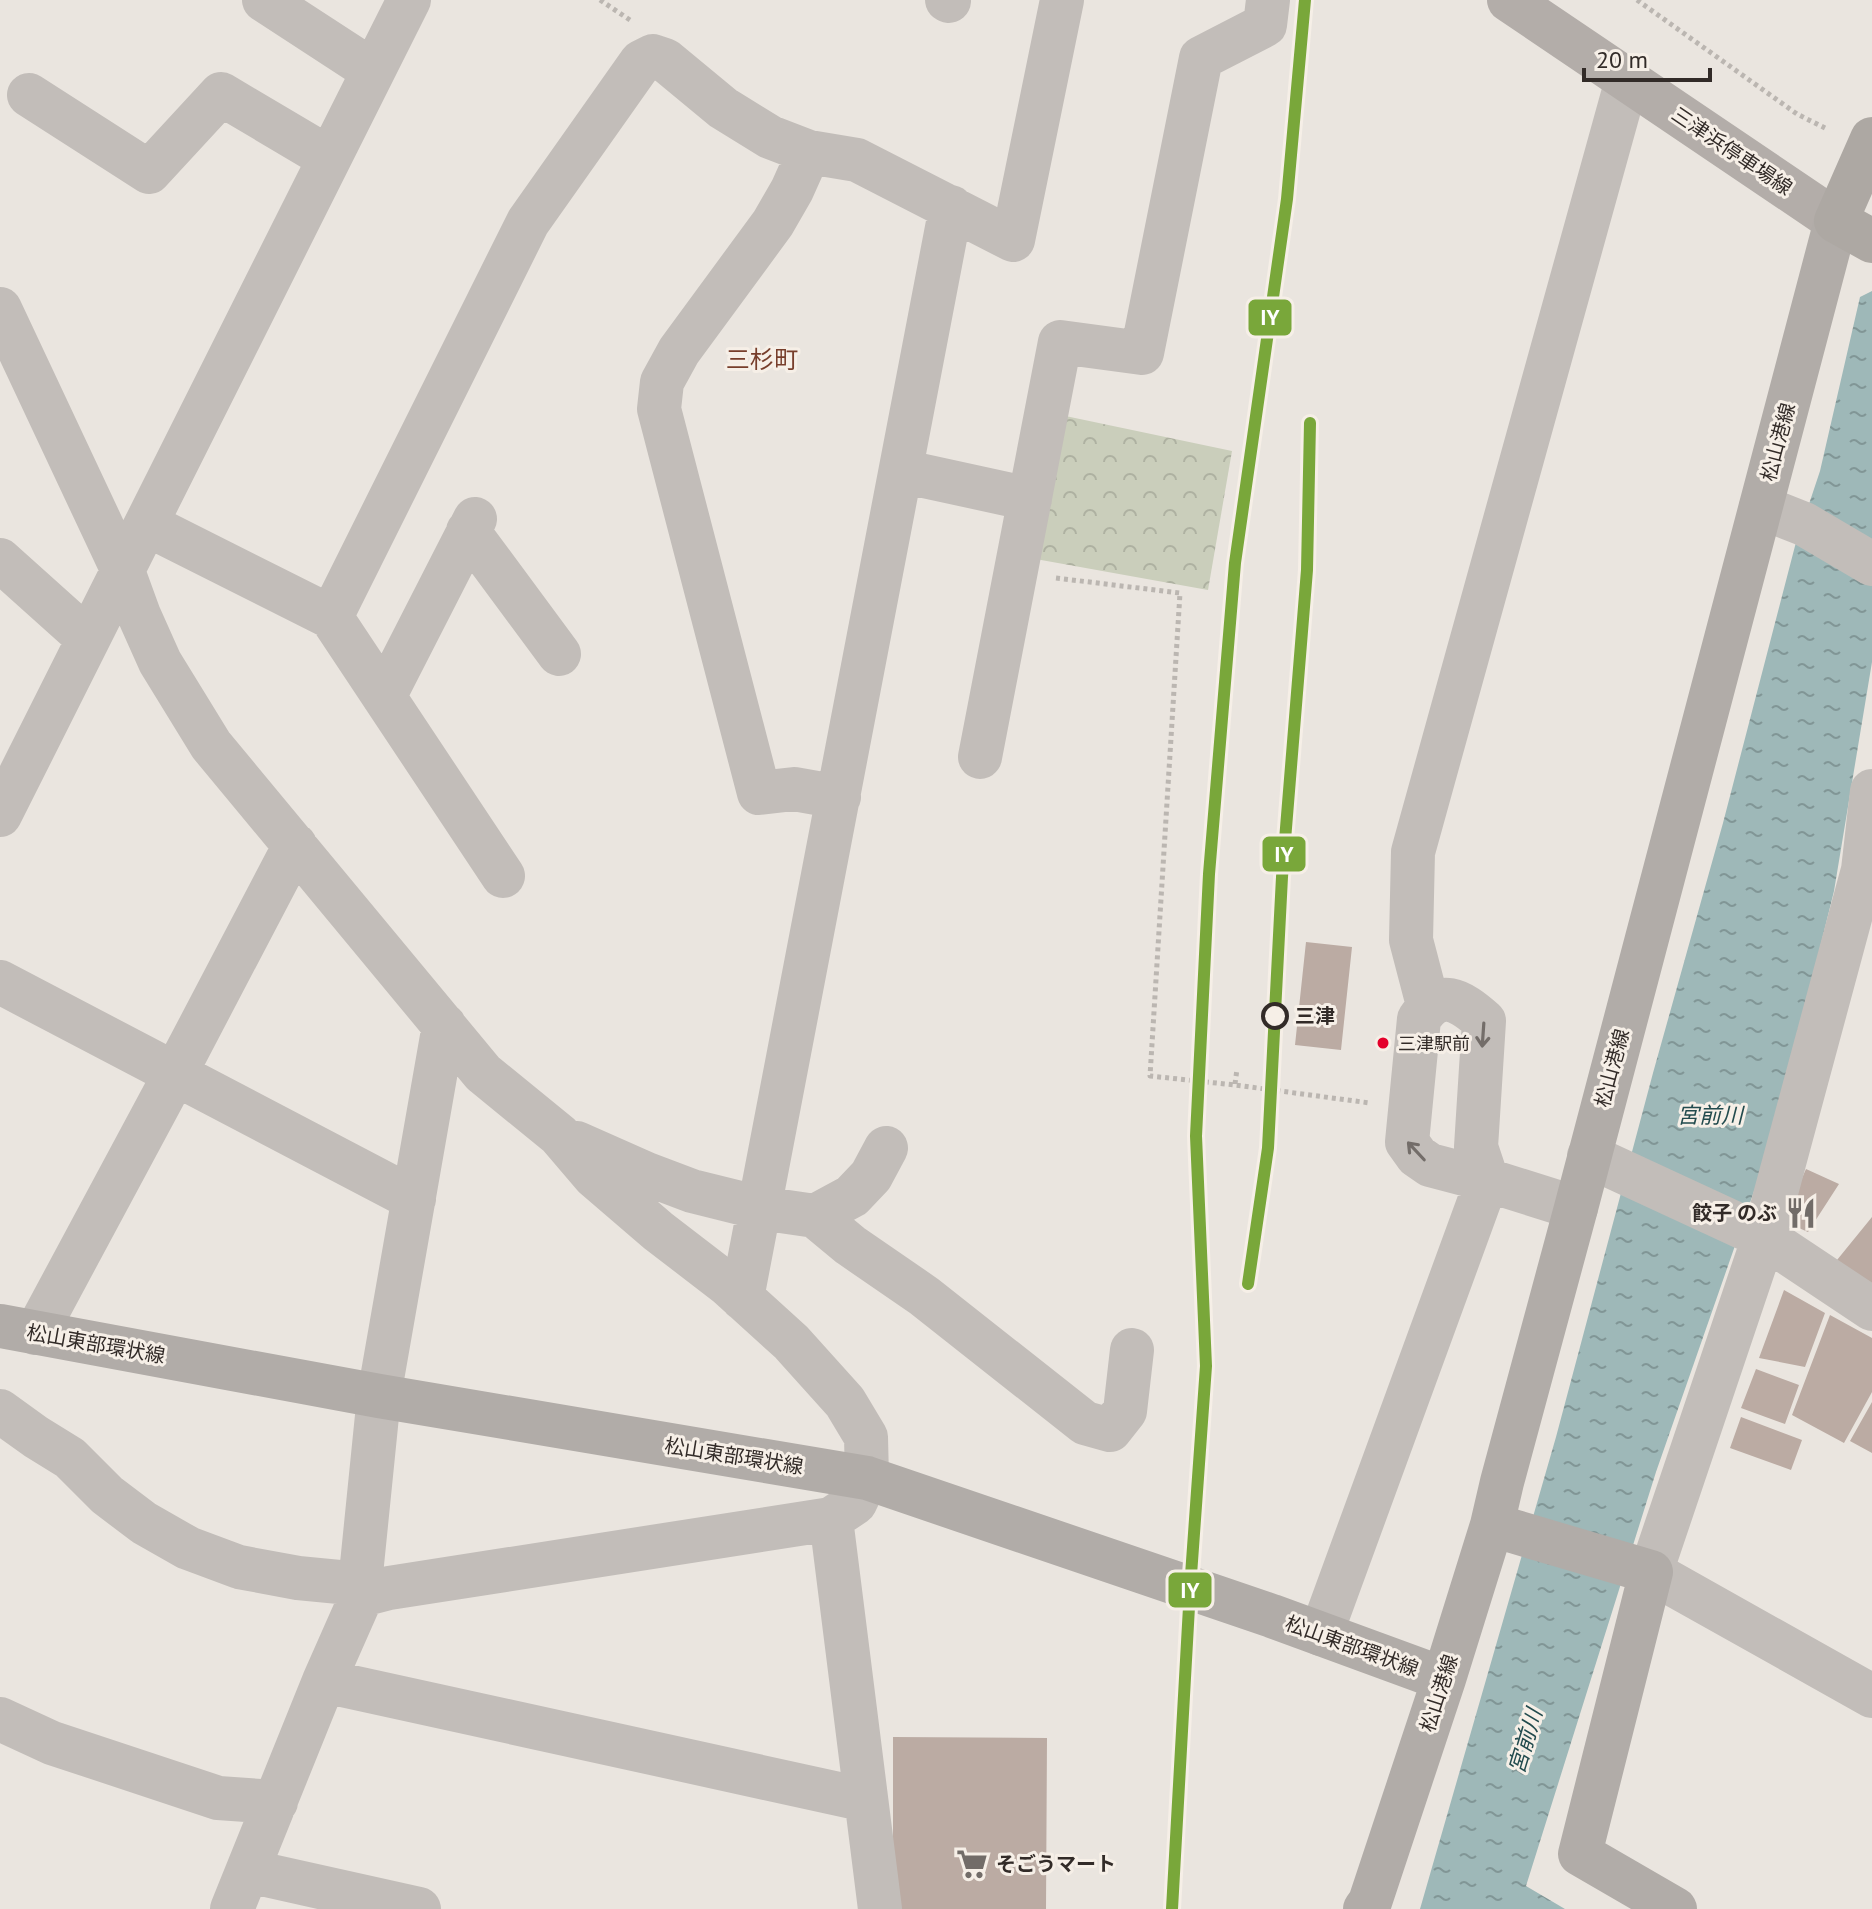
<svg xmlns="http://www.w3.org/2000/svg" width="1872" height="1909" font-family="'PT Sans','Noto Sans JP',sans-serif">
	<defs>
		<pattern id="park-crowns" width="20" height="18" patternUnits="userSpaceOnUse" patternTransform="scale(2)"><rect width="20" height="18" fill="#cacebb"/><path d="M2 6a3 3 0 1 1 6 0M12 15a3 3 0 1 1 6 0" fill="none" stroke="#aeb1a1"/></pattern>
		<pattern id="water-ripples" width="26" height="14" patternUnits="userSpaceOnUse" patternTransform="scale(2)"><rect width="26" height="14" fill="#9eb8b8"/><path d="M2 4q2-2 4 0t4 0M15 11q2-2 4 0t4 0" fill="none" stroke="#819696"/></pattern>
	</defs>
	<rect width="100%" height="100%" fill="#eae5df"/>
	<path fill="url(#park-crowns)" d="M1056 414 1232 451 1208 590 1030 558Z"/>
	<path fill="url(#water-ripples)" d="M1872 291V662L1834 891 1774 1134 1656 1472 1526 1886 1565 1909H1420L1556 1437 1653 1073 1723 823 1795 546 1820 471 1860 297Z"/>
	<path fill="#bbaba3" d="M1306 942 1352 947 1341 1050 1295 1045Z
		M1806 1169 1839 1184 1808 1232 1783 1221Z
		M1872 1217V1289L1837 1260Z
		M1784 1290 1825 1313 1805 1367 1759 1358Z
		M1830 1315 1872 1338V1392L1844 1443 1792 1415Z
		M1756 1369 1799 1385 1785 1424 1741 1408Z
		M1872 1402V1453L1850 1441Z
		M1741 1417 1802 1440 1791 1470 1730 1448Z
		M893 1737 1047 1738 1046 1909H897L893 1876Z"/>
	<g fill="none" stroke-linecap="round" stroke-linejoin="round">
		<path stroke="#bbb6b1" stroke-width="5" stroke-dasharray="4 4" stroke-linecap="butt" d="M600 0 630 20
			M1637 0 1797 114 1825 128
			M1056 578 1180 593 1150 1076 1235 1085 1370 1103
			M1235 1084 1237 1069"/>
		<path stroke="#c2bdb9" stroke-width="44" d="M264 0 373 71
			M947 0 949 1
			M29 95 149 172 221 94 329 158
			M809 152 792 190 773 223 679 351 662 382 659 409 759 793 794 789 839 797
			M0 309 123 571 139 615 160 662 211 745 483 1073 559 1135 594 1176 658 1231 727 1284 791 1342 845 1402 866 1437 867 1478 855 1503 831 1519 880 1909
			M901 471 1030 499
			M1761 507 1804 524 1872 564
			M146 524 331 617 503 876
			M468 531 559 654
			M0 560 88 639
			M331 617 528 222 641 62 653 56 665 60 723 108 770 137 809 152 857 160 1013 240 1062 0
			M384 697 475 519
			M980 757 1060 342 1142 353 1201 58 1265 25 1268 0
			M0 815 409 0
			M0 982 414 1199
			M1428 1005 1411 940 1413 852 1627 80
			M577 1143 647 1174 692 1191 760 1208 815 1216 850 1245 924 1296 1085 1423 1110 1430 1125 1411 1132 1350
			M1589 1156 1764 1237 1872 1309
			M815 1216 852 1196 871 1176 886 1148
			M742 1298 951 207
			M36 1333 175 1074 295 845
			M0 1411 36 1437 70 1458 107 1495 144 1523 188 1548 239 1567 298 1578 360 1584
			M1651 1572 1764 1237 1863 870 1872 791
			M362 1595 389 1588 831 1519
			M1321 1634 1487 1180 1476 1147 1484 1021C1460 1000 1440 987 1419 1019L1407 1142 1417 1156 1430 1165 1487 1180 1576 1208
			M324 1681 866 1800
			M0 1719 52 1743 218 1798 276 1802
			M248 1871 419 1909
			M232 1909 324 1681 362 1595 360 1584 379 1396 444 1025"/>
		<path stroke="#c2bdb9" stroke-width="44" d="M1651 1572 1872 1696"/>
		<path stroke="#b3ada9" stroke-width="44" d="M1509 0 1836 221"/>
		<path stroke="#b1aca8" stroke-width="44" d="M0 1326 379 1396 867 1478 1272 1616 1444 1679
			M1492 1525 1651 1572 1580 1854 1675 1909
			M1365 1909 1370 1902 1444 1679 1492 1525 1502 1482 1576 1208 1836 221"/>
		<path stroke="#ada8a3" stroke-width="44" d="M1872 139 1836 221 1872 241"/>
		<defs>
			<path id="rail-1" d="M1248 1284 1268 1148 1282 877 1307 570 1310 423
				M1172 1909 1190 1589 1206 1366 1196 1136 1209 874 1235 563 1287 199 1305 0"/>
		</defs>
		<use href="#rail-1" stroke="#f6efe7" stroke-width="18"/>
		<use href="#rail-1" stroke="#79a73a" stroke-width="12"/>
	</g>
	<defs><path id="oneway-shaft" d="M-6 0H5M1.5-3L5.5 0L1.5 3" fill="none" stroke-width="1.6" stroke-linecap="round" stroke-linejoin="round" transform="scale(2)"/></defs>
	<g stroke="#736d69">
		<use href="#oneway-shaft" transform="translate(1483 1035) rotate(94)"/>
		<use href="#oneway-shaft" transform="translate(1416 1151) rotate(-133)"/>
	</g>
	<defs>
		<symbol id="restaurant-bare" viewBox="-9 -9 18 18"><path d="M-5-6h1v4h1v-4h1v4h1v-4h1v5L-1.5 .5V6h-2V.5L-5-1ZM5-6V6H3V1.5H1.5Q1.5-4 5-6Z" fill="#726c68" stroke="#f6efe7" stroke-width="2.5" paint-order="stroke"/></symbol>
		<symbol id="supermarket-bare" viewBox="-9 -9 18 18"><path d="M-6-5.5h2.5l.6 2H6L4.5 2H-2.5L-4.4-4H-6ZM-1.5 3.2a1.3 1.3 0 1 0 .1 0ZM3 3.2a1.3 1.3 0 1 0 .1 0Z" fill="#726c68" stroke="#f6efe7" stroke-width="2.5" paint-order="stroke"/></symbol>
	</defs>
	<g fill-rule="evenodd">
		<use href="#restaurant-bare" x="1779" y="1191" width="44" height="44"/>
		<use href="#supermarket-bare" x="950" y="1842" width="44" height="44"/>
	</g>
	<circle fill="#f6efe7" stroke="#322b28" stroke-width="4" cx="1275" cy="1016" r="12"/>
	<circle fill="#e4002b" stroke="#f6efe7" stroke-width="3" cx="1383" cy="1043" r="7"/>
	<g text-anchor="middle" dominant-baseline="central" stroke-width="6" stroke-linejoin="round" paint-order="stroke">
		<g font-size="18" fill="#322b28" stroke="#f6efe7" text-anchor="start">
			<text x="1398" y="1043">三津駅前</text>
		</g>
		<g font-size="20" fill="#322b28" stroke="#f6efe7">
			<text transform="translate(1732 151) rotate(34)">三津浜停車場線</text>
			<text transform="translate(1778 442) rotate(-75)">松山港線</text>
			<text transform="translate(1612 1068) rotate(-75)">松山港線</text>
			<text transform="translate(96 1344) rotate(10)">松山東部環状線</text>
			<text transform="translate(734 1456) rotate(9)">松山東部環状線</text>
			<text transform="translate(1352 1646) rotate(20)">松山東部環状線</text>
			<text transform="translate(1439 1693) rotate(-72)">松山港線</text>
		</g>
		<g font-size="20" font-weight="bold" fill="#322b28" stroke="#f6efe7" text-anchor="start">
			<text x="1295" y="1016">三津</text>
		</g>
		<g font-size="20" font-weight="bold" fill="#322b28" stroke="#f6efe7" text-anchor="end">
			<text x="1777" y="1213">餃子 のぶ</text>
			<text x="996" y="1864" text-anchor="start">そごうマート</text>
		</g>
		<g font-size="22" font-style="italic" fill="#224b4e" stroke="#f6efe7">
			<text x="1710" y="1115">宮前川</text>
			<text transform="translate(1525 1741) rotate(-73)">宮前川</text>
		</g>
		<g font-size="24" fill="#773e2b" stroke="#f6efe7">
			<text x="762" y="359">三杉町</text>
		</g>
	</g>
	<g stroke="#f6efe7" stroke-width="3">
		<rect x="1247" y="298" width="46" height="39" rx="8" fill="#79a73a"/>
		<rect x="1261" y="835" width="46" height="38" rx="8" fill="#79a73a"/>
		<rect x="1167" y="1571" width="46" height="38" rx="8" fill="#79a73a"/>
	</g>
	<g font-size="22" text-anchor="middle" font-weight="bold" fill="#fff">
		<text x="1270" y="325">IY</text>
		<text x="1284" y="862">IY</text>
		<text x="1190" y="1598">IY</text>
	</g>
	<path d="M1584 68v12h126v-12" fill="none" stroke="#322b28" stroke-width="4"/>
	<text x="1596" y="68" font-size="24" fill="#322b28" stroke="#f6efe7" stroke-width="6" paint-order="stroke">20 m</text>
</svg>
